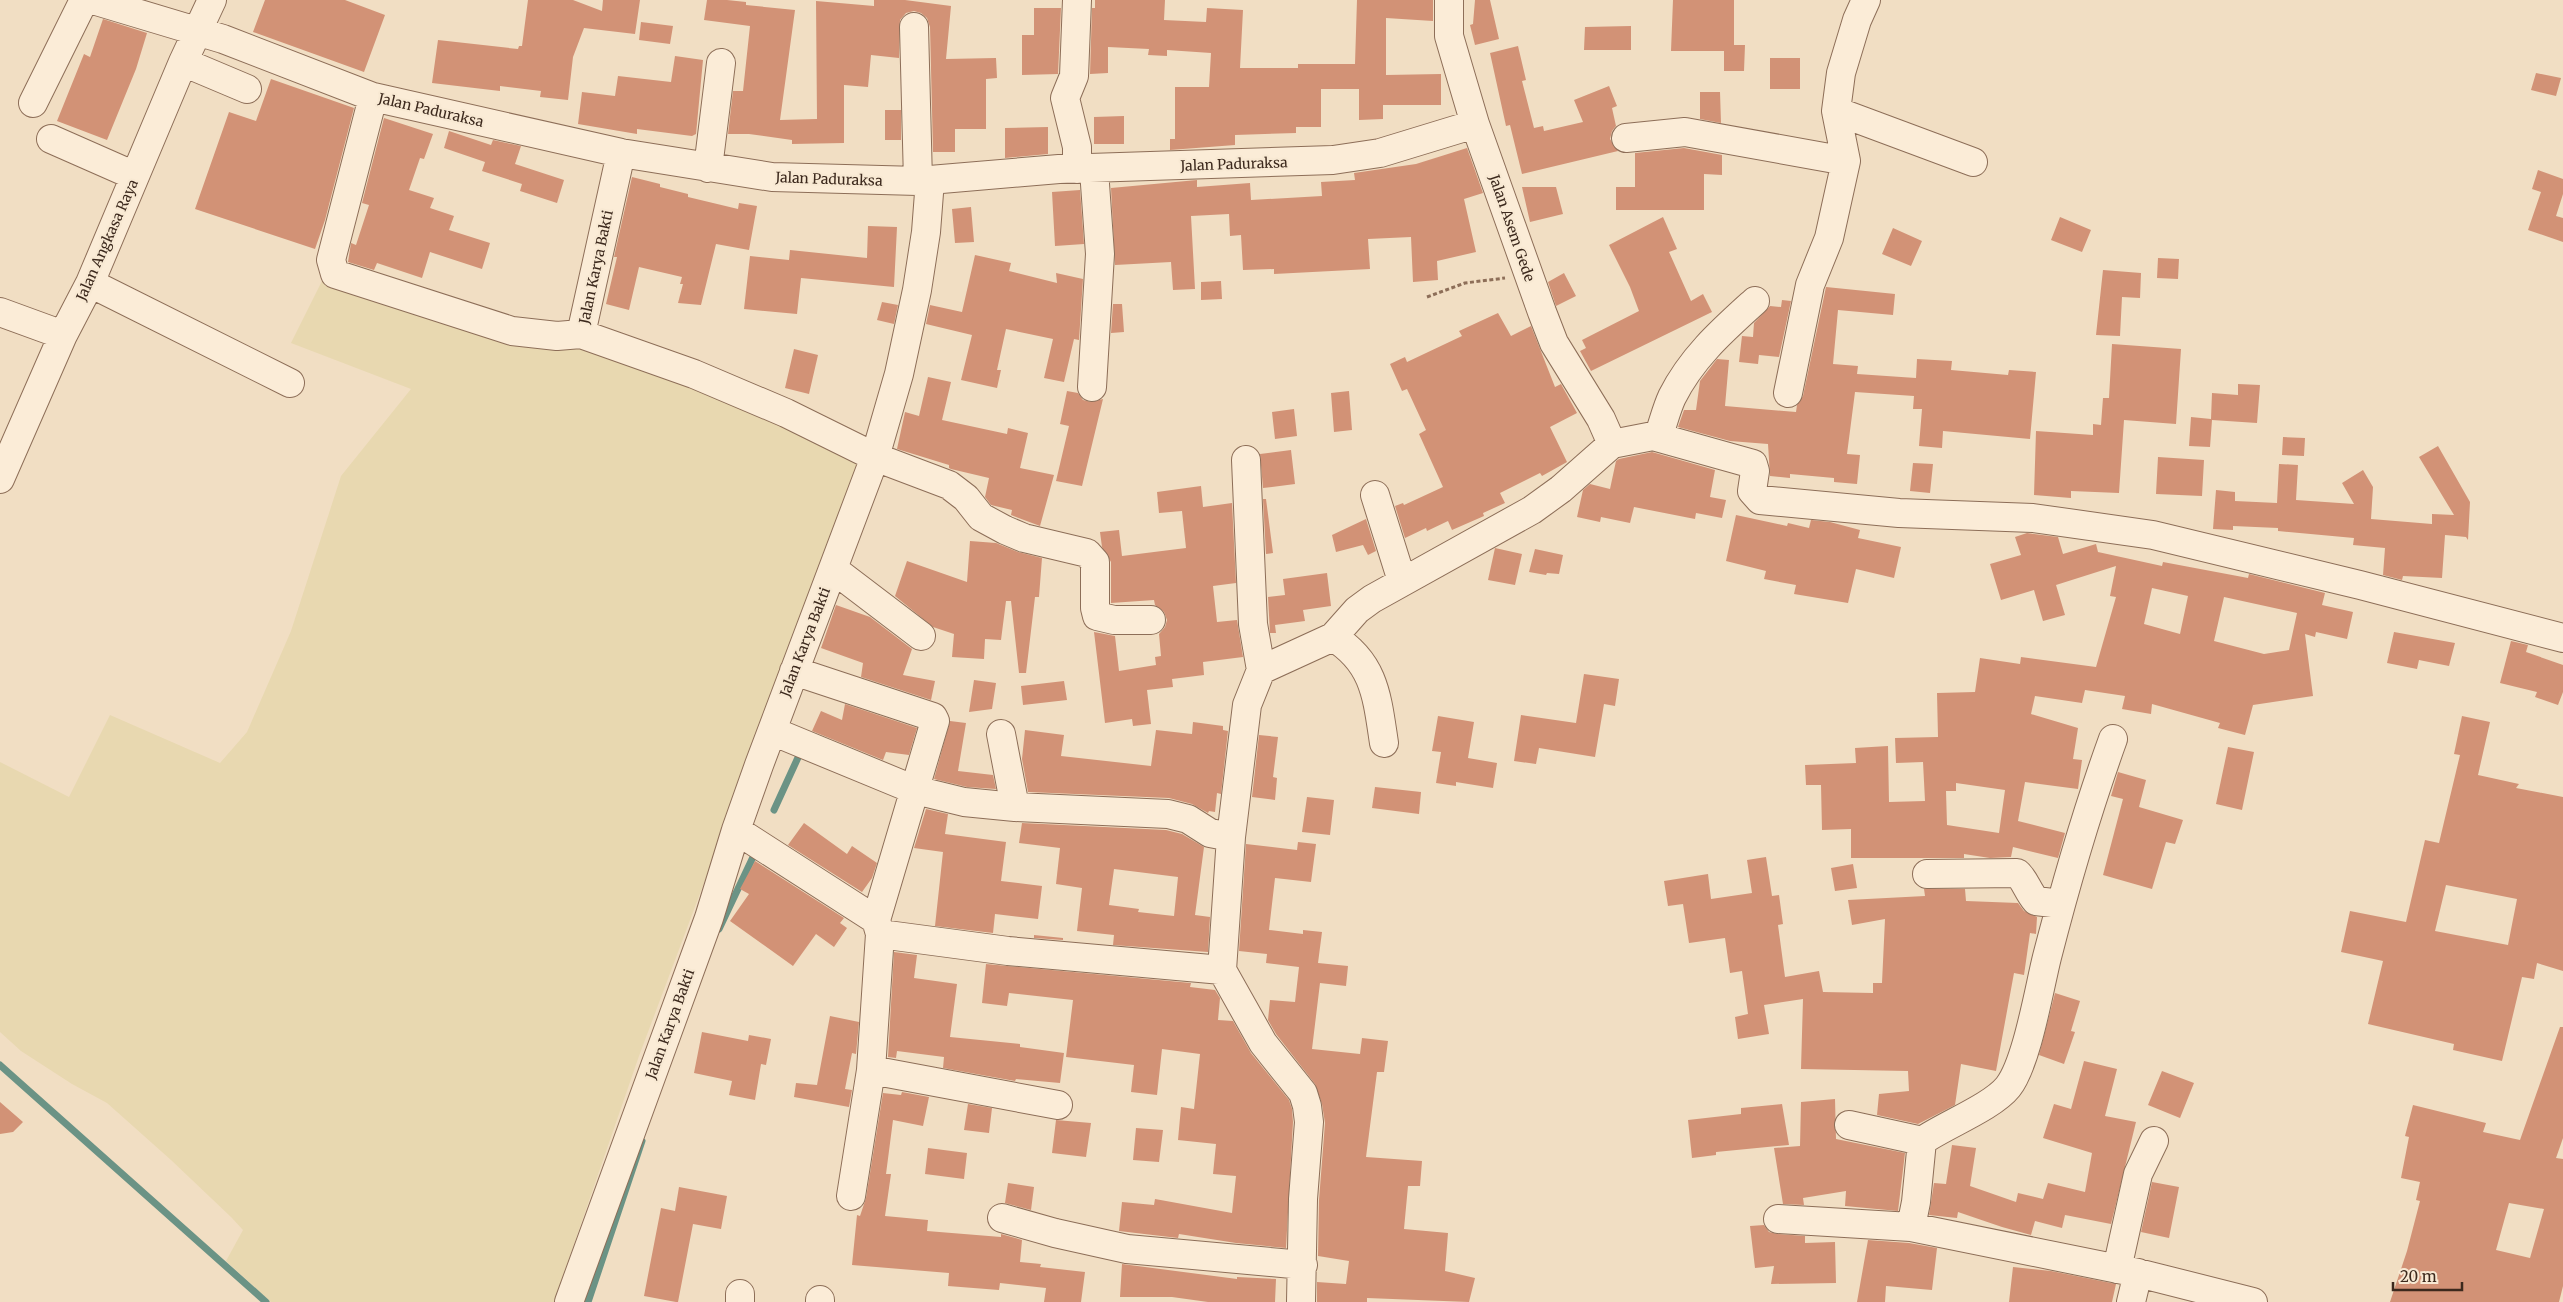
<svg xmlns="http://www.w3.org/2000/svg" width="2563" height="1302" font-family="Merriweather,serif">
	<rect width="100%" height="100%" fill="#f1dec3"/>
	<path fill="#e8d8b0" d="M324 277 579 337 862 462 639 1056 554 1302H271L226 1261 243 1230 231 1217 171 1160 107 1103 72 1084 21 1051 0 1032V762L69 797 110 715 220 763 247 732 291 631 341 476 411 389 291 343Z"/>
	<g fill="none" stroke-linecap="round" stroke-linejoin="round">
		<path stroke="#6b9385" stroke-width="7" d="M774 810 801 751
			M719 929 754 855
			M0 1065 266 1302
			M588 1302 642 1141"/>
	</g>
	<path fill="#d29276" fill-rule="evenodd" d="M265 0H345L385 15 364 72 253 32Z
		M528 0H573L602 11 603 0H640L635 34 584 28 573 57 568 100 540 97 541 91 500 86V91L432 83 438 40 518 49 519 46H522Z
		M707 0H727L746 2V5L795 10 780 120 817 119 816 1 874 6V0H905L951 6 946 59 996 58 997 78 986 79V129H955V152H933L930 27 927 18 921 13 914 11 906 13 900 20 899 58 871 55 868 87 844 85V143L792 144V140L749 134H728L733 91H743L750 26 704 20Z
		M1095 0H1165L1164 20 1206 22 1207 8 1243 10 1240 68H1298V64H1355L1357 0H1433V21L1386 18V75L1441 74V105H1383V119L1359 120V89H1321V127H1296V133L1235 135V145L1170 150V139H1175V87H1209L1211 53 1167 50V56L1148 55 1149 49 1108 47V73L1090 74 1092 8H1095Z
		M1475 0H1490L1499 39 1475 45 1470 25 1473 24Z
		M1673 0H1734V45H1745L1744 71H1724V51H1671Z
		M1034 8H1061L1058 74 1022 75V35H1034Z
		M103 19 147 33 136 69 107 140 57 121 84 54 90 57Z
		M641 22 673 26 670 44 639 40Z
		M1631 26V50H1584L1585 27Z
		M1518 46 1526 80 1522 81 1534 128 1543 126 1544 131 1583 122 1574 100 1609 86 1617 106 1612 108 1616 126 1612 131 1610 139 1618 151 1522 174 1510 125 1506 126 1490 53Z
		M675 56 703 60 696 134 692 136 637 129V134L578 124 582 92 615 96 618 76 671 82Z
		M1770 58H1800V89H1770Z
		M2536 73 2561 78 2556 96 2531 90Z
		M271 79 354 108 325 220 315 249 195 209 229 112 256 121Z
		M1700 92H1720L1721 123 1700 119Z
		M885 110H901V140H885Z
		M1124 116V144H1094V117Z
		M384 118 433 134 424 159 420 158 409 190 434 198 430 208 454 216 449 230 490 243 482 269 430 252 422 278 377 263 374 270 348 262 351 243 356 245 369 205 362 203Z
		M1048 127V154L1005 158V128Z
		M449 131 491 145 493 140 521 146 515 164 564 180 557 203 520 191 522 184 482 171 485 162 444 148Z
		M1467 148 1483 193 1464 199 1476 252 1437 261 1438 280 1413 282 1411 237 1368 239 1370 269 1274 274V269L1243 270 1241 235 1230 236 1229 214 1191 216 1195 289 1173 290 1171 262 1115 265 1111 188 1197 180V187L1250 183 1251 200 1322 196 1321 182 1355 180 1354 173 1416 164Z
		M1684 148 1722 155V175L1704 174V210H1616V187H1635V153Z
		M2538 170 2563 179V194L2556 216 2563 218V242L2528 230 2541 192 2532 189Z
		M632 177 660 184V187L688 194V197L738 209 739 203 757 206 749 250 716 244 701 305 678 303 683 284H680L682 277 639 267 629 310 606 304 617 257H614Z
		M1522 187H1556L1563 214 1530 222Z
		M1080 190 1084 244 1055 246 1052 192Z
		M971 207 974 242 955 243 952 209Z
		M1663 217 1677 249 1669 252 1691 301 1703 294 1712 312 1591 371 1580 351 1586 348 1582 340 1639 311 1630 287 1609 245Z
		M2060 217 2091 230 2082 252 2051 240Z
		M868 226 897 227 894 287 801 278 797 314 744 309 750 256 789 260 790 250 867 258Z
		M1893 228 1922 241 1911 266 1882 254Z
		M975 255 1011 263 1009 271 1057 283 1056 273 1083 279 1079 340 1074 339 1064 382 1044 378 1053 339 1006 329 997 370H1001L997 388 961 380 972 335 926 324 930 305 962 312Z
		M2158 258 2179 259 2178 279 2157 278Z
		M2103 270 2141 273 2140 298 2122 297 2120 336 2096 335Z
		M1564 273 1576 296 1556 306 1548 282Z
		M1221 281 1222 299 1201 300V282Z
		M1826 287 1895 294 1893 315 1838 310 1833 364 1858 366 1857 374 1916 378 1917 359 1952 361 1951 370 2008 375 2009 370 2036 372 2030 439 1943 431 1942 448 1919 446 1922 409H1913L1914 396 1855 392 1847 454 1860 455 1857 484 1834 482V478L1790 474V478L1770 476 1768 444 1730 441 1678 427 1684 410H1696L1700 381 1717 359 1729 360 1725 406 1796 412 1797 405 1803 396Z
		M1782 300 1791 301 1779 357 1759 355 1758 364 1739 362 1742 336 1753 337 1754 323 1770 306 1781 307Z
		M882 302 898 305 894 324 877 320Z
		M1113 304H1122L1124 332 1111 333Z
		M1498 313 1511 336 1531 326 1555 387 1561 384 1577 413 1550 427 1567 462 1542 476 1540 473 1500 493 1505 503 1483 513 1484 516 1452 530 1448 521 1427 531 1426 528 1405 538 1395 506 1403 503 1404 505 1443 487 1419 434 1426 430 1407 389 1402 391 1390 364 1405 357 1407 362 1462 336 1459 331Z
		M2112 344 2181 349 2176 424 2124 420 2119 493 2071 491V498L2034 495 2036 431 2093 435V424L2101 425 2103 398H2109Z
		M794 349 818 355 809 394 785 388Z
		M928 377 951 382 942 420 1007 434 1008 428 1028 433 1020 468 1054 475 1040 526 1011 515 1012 510 991 505 985 497 989 478 951 469 949 468V465L897 449 905 412 919 416Z
		M2238 384 2260 385 2257 423 2212 420 2210 447 2189 446 2191 417 2211 419 2212 393 2238 395Z
		M1067 391 1078 393 1083 400 1091 402 1103 399 1082 486 1056 481 1069 426 1060 424Z
		M1349 391 1352 430 1334 432 1331 393Z
		M1294 409 1297 436 1275 439 1272 412Z
		M2283 437 2305 438 2304 456 2282 455Z
		M2438 446 2470 502 2468 540 2466 537 2445 535 2442 578 2403 576 2402 580 2383 575 2385 548 2353 545 2354 538 2278 531V528L2233 526V530L2213 529 2216 490 2235 492V501L2277 503 2279 464 2298 465 2296 500 2354 504 2342 483 2363 470 2373 487 2371 519 2432 524V514L2454 515 2419 457Z
		M1291 450 1295 484 1263 488 1260 454Z
		M1652 452 1715 470 1710 497 1726 500 1722 518 1696 513 1695 519 1634 507 1630 523 1601 517 1600 522 1577 517 1583 490 1590 484 1610 489 1616 461 1619 459Z
		M2158 457 2204 460 2202 496 2156 494Z
		M1913 463 1933 464 1930 493 1910 491Z
		M1201 486 1203 507 1232 503 1236 583 1213 586 1217 622 1237 620 1243 657 1203 662 1204 675 1172 679 1173 687 1147 690 1151 724 1133 726 1132 719 1105 723 1094 632 1115 636 1119 671 1156 665 1155 657 1161 656 1159 634 1165 627 1167 620 1164 612 1155 605 1154 600 1111 603V562L1102 547 1100 532 1119 530 1122 556 1186 548 1182 511 1159 513 1157 492Z
		M1263 499H1266L1273 553 1266 554Z
		M1736 515 1787 526 1788 523 1809 528 1811 520 1830 522 1860 530 1858 538 1901 547 1894 578 1856 569 1848 603 1794 594 1796 585 1764 579 1766 571 1726 561Z
		M1366 519 1376 551 1368 555 1363 545 1336 552 1332 535Z
		M2027 533 2058 537 2063 554 2096 544 2098 552 2162 566 2163 562 2248 578 2249 574 2325 593 2322 605 2353 612 2347 639 2316 632 2315 637 2305 634 2313 696 2253 705 2245 735 2218 728 2220 723 2152 704 2151 714 2122 709 2125 696 2085 690 2082 703 2035 696 2031 714 2078 728 2073 759 2082 760 2078 789 2025 782 2018 821 2065 833 2058 858 2013 847 2011 857 1990 858 1964 854V858H1851V829L1822 830 1821 785H1806L1805 765 1856 763 1855 748 1888 746 1889 802 1925 801 1923 762 1896 763 1895 738 1938 737 1937 693 1975 692 1980 658 2020 664 2021 657 2096 667 2116 597 2110 596 2116 566 2056 585 2065 615 2043 621 2034 590 2001 600 1990 564 2021 555 2015 537ZM2152 588 2188 596 2180 634 2144 624ZM2224 597 2297 613 2289 650 2264 654 2214 641ZM1956 783 2005 790 1999 833 1947 825 1946 791H1956Z
		M970 541 996 543 1018 552 1042 558 1039 597H1035L1026 673H1019L1011 601H1006L1001 640 985 639 984 659 952 657 954 634 933 627 895 596 907 561 967 582Z
		M1495 548 1522 554 1515 585 1488 580Z
		M1535 549 1563 555 1559 574 1547 573 1546 575 1529 572Z
		M1327 573 1331 606 1303 610 1305 621 1275 625 1276 633H1270L1268 597 1285 595 1283 579Z
		M836 605 870 617 912 649 903 675 935 681 931 700 861 677 863 663 821 648Z
		M2394 632 2455 643 2449 666 2419 660 2417 669 2387 663Z
		M2511 641 2528 645 2526 652 2563 665V692L2558 705 2535 697 2537 692 2500 683Z
		M1584 674 1619 679 1615 706 1604 704 1595 757 1539 748 1536 764 1514 761 1521 715 1576 723Z
		M974 680 996 683 992 709 969 712Z
		M1064 681 1067 700 1023 705 1021 686Z
		M845 704 917 728 909 755 886 752 883 760 812 731 821 711 842 720Z
		M1438 716 1474 722 1468 758 1497 763 1493 788 1456 782V786L1436 783 1441 752 1432 751Z
		M2462 716 2490 722 2478 775 2519 784 2516 788 2563 797V971L2537 963 2534 979 2522 977 2502 1061 2453 1050 2454 1044 2368 1024 2383 961 2341 952 2350 911 2406 922 2425 840 2439 843 2460 755 2454 754ZM2446 885 2517 899 2508 945 2435 931Z
		M950 721 966 723 958 771 993 775 996 789 967 787 934 779Z
		M1193 722 1223 726V730L1228 731 1221 794 1217 793 1215 812 1209 811 1208 813 1192 804 1169 798 1028 792 1022 759 1025 730 1064 735 1061 756 1151 766 1156 730 1192 734Z
		M1259 735 1278 737 1273 777 1277 778 1275 800 1252 797Z
		M2228 747 2254 752 2242 810 2216 804Z
		M2118 772 2146 780 2139 807 2183 820 2175 844 2166 842 2152 889 2103 875 2123 799 2111 796Z
		M1375 787 1421 792 1419 814 1372 808Z
		M1307 797 1334 800 1330 835 1302 832Z
		M926 809 948 814 945 834 1006 842 1001 881 1042 886 1038 919 995 914 993 933 935 926 943 852 914 848Z
		M804 823 847 854 852 846 877 863 872 878 862 892 788 845Z
		M1022 823 1166 830 1182 834 1204 847 1195 915 1210 917 1208 952 1113 945 1114 935 1077 931 1082 888 1056 884 1060 848 1019 843ZM1114 869 1178 877 1174 916 1138 912 1139 909 1109 905Z
		M1298 842 1316 844 1311 882 1275 878 1269 930 1303 934V930L1322 932 1318 963 1348 966 1346 986 1320 983 1312 1049 1360 1054 1362 1038 1388 1041 1384 1072H1377L1366 1157 1422 1161 1420 1186H1408L1404 1229 1448 1233 1445 1271 1475 1278 1469 1302 1367 1298V1302H1317V1282L1346 1284 1349 1261 1318 1256 1319 1200 1325 1123 1322 1104 1315 1084 1276 1034 1268 1020 1270 1000 1295 1002 1299 967 1266 963 1267 954 1239 951 1246 844 1297 850Z
		M1766 857 1772 896 1779 895 1783 924 1778 925 1785 977 1819 971 1823 992 1873 993V983H1882L1885 919 1852 925 1848 900 1925 896 1924 889H1965L1966 901 2018 903 2024 911 2037 917 2036 934 2030 933 2024 975 2014 973 1996 1071 1961 1064 1955 1105 1918 1124 1877 1115 1879 1094 1909 1091 1908 1071 1801 1069 1803 999 1764 1005 1769 1034 1738 1039 1735 1017 1748 1014 1742 971 1730 973 1725 938 1689 943 1683 904 1668 906 1664 881 1708 874 1711 899 1752 893 1747 860Z
		M755 861 844 918 840 923 847 928 834 947 816 934 793 966 730 921 749 894 740 889Z
		M1853 864 1857 888 1835 891 1831 868Z
		M1034 935 1063 938V940L1034 938Z
		M894 952 917 955 914 978 957 984 950 1037 1020 1044V1047L1064 1053 1060 1083 1016 1079 1015 1081 943 1068 944 1057 897 1051 896 1058 888 1057Z
		M986 964 1191 983 1190 987 1215 990 1220 998 1218 1020 1233 1021 1251 1053 1289 1100 1292 1109 1293 1122 1286 1248 1236 1243 1179 1234 1178 1238 1119 1231 1122 1202 1154 1205 1155 1199 1232 1213 1236 1176 1213 1174 1216 1144 1178 1140 1181 1107 1194 1109 1200 1054 1162 1049 1157 1095 1131 1092 1134 1065 1066 1057 1073 1000 1009 993 1007 1006 982 1003Z
		M2055 993 2080 1001 2071 1031 2075 1032 2064 1064 2039 1055Z
		M830 1016 859 1022 856 1054 852 1053 845 1089 852 1090 849 1107 794 1097 796 1083 817 1085Z
		M2560 1027H2563V1138L2556 1158 2563 1159V1286L2559 1302H2390L2407 1251 2420 1201 2416 1200 2420 1182 2401 1178 2409 1137 2405 1136 2413 1105 2486 1123 2483 1132 2520 1140ZM2509 1203 2544 1209 2530 1258 2496 1250Z
		M702 1032 748 1041 749 1035 771 1039 766 1065 761 1064 755 1100 729 1095 732 1081 694 1073Z
		M2084 1061 2117 1069 2105 1116 2136 1122 2111 1224 2065 1215 2062 1228 2035 1221 2031 1235 2002 1227 1958 1212 1957 1218 1929 1215 1934 1183 1946 1184 1952 1145 1976 1148 1970 1186 2016 1202 2018 1193 2043 1199 2048 1183 2085 1192 2092 1153 2043 1138 2054 1104 2071 1109Z
		M2162 1071 2194 1083 2180 1118 2148 1105Z
		M902 1092 929 1097 923 1126 893 1120 886 1174H891L885 1216 928 1220 927 1231 1001 1237V1234L1022 1240 1020 1262 1041 1264 1040 1267 1085 1272 1081 1302H1044L1046 1288 1000 1283 999 1290 948 1286 949 1273 852 1265 857 1215 860 1216 866 1198 883 1093 901 1095Z
		M1835 1099 1836 1139 1905 1153 1898 1211 1845 1206 1846 1191 1803 1198 1804 1205 1783 1204 1774 1148 1800 1146 1801 1102Z
		M0 1102 23 1122 13 1132 0 1134Z
		M968 1104 992 1108 989 1133 964 1130Z
		M1782 1104 1789 1145 1716 1152V1155L1692 1158 1688 1120 1741 1114V1108Z
		M1056 1120 1091 1123 1086 1157 1052 1153Z
		M1136 1128 1163 1130 1159 1162 1133 1160Z
		M928 1148 967 1153 964 1179 925 1174Z
		M2152 1182 2179 1187 2169 1238 2141 1232Z
		M1008 1183 1034 1187 1031 1210 1005 1203Z
		M679 1187 727 1196 721 1229 693 1224 678 1302H676L644 1296 661 1208 675 1211Z
		M1764 1225 1769 1232 1777 1234 1805 1236V1243L1835 1242 1836 1283 1771 1284 1774 1266 1755 1268 1750 1226Z
		M1868 1240 1909 1243 1937 1248 1932 1290 1886 1286 1885 1302H1857Z
		M1122 1264 1237 1279V1277L1276 1279 1275 1302H1208L1172 1297H1120Z
		M2013 1267 2051 1271 2116 1284 2112 1302H2009Z"/>
	<g fill="none" stroke-linecap="round" stroke-linejoin="round">
		<defs>
			<path id="minor" d="M93 0 223 39 373 97 621 153 772 177 918 181 1059 169 1333 160 1380 153 1475 124
				M1077 0 1074 76 1065 98 1077 147V169
				M1449 0V36L1459 70 1475 124 1542 312 1554 343 1601 419 1612 444
				M914 27 918 181
				M183 62 247 89
				M373 97 331 260 335 274 512 331 557 336 581 334 694 374 786 413 875 457 949 485 966 498 981 517 1005 530 1024 538 1087 553 1095 562V608L1097 616 1114 620H1151
				M33 103 84 0
				M1836 111 1973 162
				M1626 138 1685 132 1846 161
				M51 139 135 176
				M708 168 721 63
				M90 283 290 383
				M0 312 63 335
				M581 334 621 153
				M1092 387 1100 254 1094 170
				M1788 393 1810 285 1829 238 1846 161 1836 111 1841 73 1857 20 1866 0
				M1658 437C1663 424 1666 410 1672 397 1692 357 1723 330 1755 301
				M1246 460 1253 624 1261 670
				M0 479 63 335 90 283 183 62 212 0
				M1375 495 1402 581
				M833 569 921 636
				M1333 637C1375 663 1377 697 1384 743
				M794 671 933 717 935 721 876 920
				M772 731 915 790 964 802 1015 807
				M1001 734 1015 807 1168 814 1188 819 1210 833 1231 837
				M736 830 876 920 880 934 1008 951 1222 970 1231 837 1247 705 1261 670 1333 637 1357 610 1372 599 1532 510 1561 489 1612 444 1653 436 1753 464 1755 471 1752 491 1760 500 1899 513 2033 518 2153 535 2360 585 2563 638
				M1927 874 2017 873C2024 878 2028 892 2036 901L2061 904
				M1222 970 1263 1043 1303 1093 1307 1106 1309 1122 1303 1199 1301 1302
				M871 1070 1058 1105
				M1849 1125 1922 1141
				M851 1196 871 1070 880 934
				M1002 1218 1055 1233 1127 1249 1303 1265
				M1778 1219 1911 1227 2138 1273
				M1911 1227 1916 1202 1922 1141C1945 1125 1992 1107 2008 1087 2027 1063 2039 989 2047 957 2066 883 2087 811 2113 739
				M2117 1269 2138 1174 2154 1141
				M569 1302 709 918 736 830 759 765 875 457 899 374 917 290 926 232 930 180
				M740 1302V1294
				M820 1302V1300
				M2131 1302 2138 1273 2253 1302"/>
		</defs>
		<use href="#minor" stroke="#8d6e58" stroke-width="30"/>
		<path stroke="#8d6e58" stroke-width="3" stroke-dasharray="4 2.5" stroke-linecap="butt" d="M1427 297 1465 283 1505 278"/>
		<use href="#minor" stroke="#fbecd7" stroke-width="28"/>
	</g>
	<g text-anchor="middle" dominant-baseline="central" stroke-width="4.5" stroke-linejoin="round" paint-order="stroke">
		<g font-size="14" fill="#3c291d" stroke="#f8e9d3">
			<text transform="translate(431 110) rotate(13)">Jalan Paduraksa</text>
			<text transform="translate(1234 164) rotate(-2)">Jalan Paduraksa</text>
			<text transform="translate(829 179) rotate(2)">Jalan Paduraksa</text>
			<text transform="translate(1512 228) rotate(71)">Jalan Asem Gede</text>
			<text transform="translate(107 240) rotate(-66)">Jalan Angkasa Raya</text>
			<text transform="translate(596 267) rotate(-78)">Jalan Karya Bakti</text>
			<text transform="translate(805 642) rotate(-69)">Jalan Karya Bakti</text>
			<text transform="translate(670 1024) rotate(-70)">Jalan Karya Bakti</text>
		</g>
	</g>
	<path d="M2393 1282v8h69v-8" fill="none" stroke="#3c291d" stroke-width="2.5"/>
	<text x="2400" y="1282" font-size="15" fill="#3c291d" stroke="#f8e9d3" stroke-width="4" paint-order="stroke">20 m</text>
</svg>
